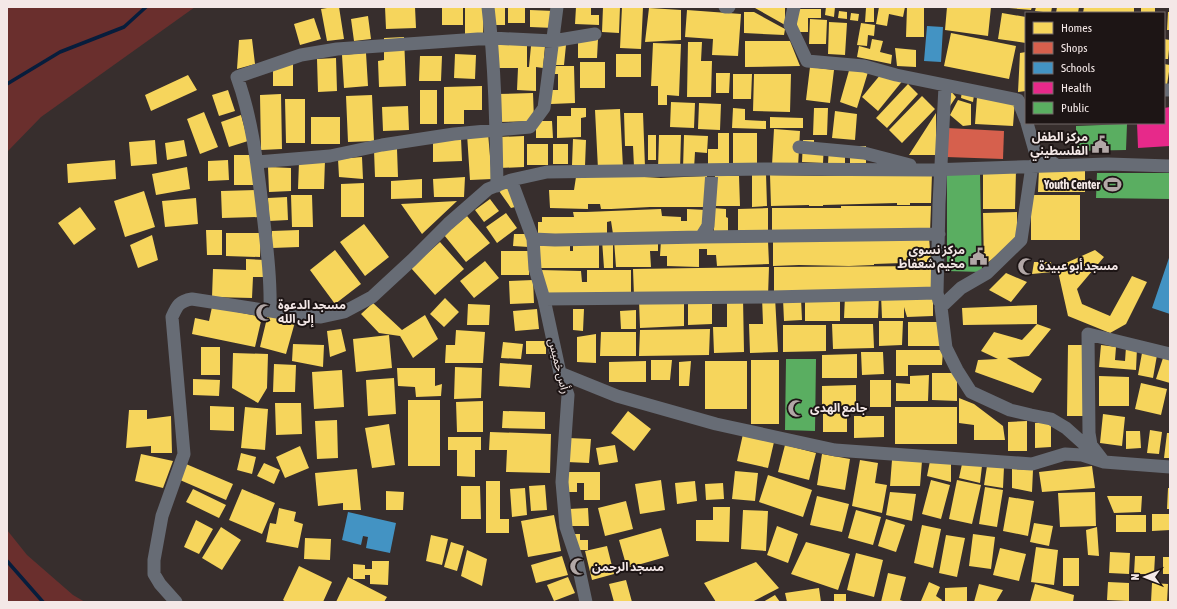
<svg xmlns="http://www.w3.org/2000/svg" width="1177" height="609" font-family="'Asap Condensed','Noto Sans Arabic',sans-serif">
	<rect width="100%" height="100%" fill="#372e2d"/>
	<path fill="#6a2f2d" d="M7 7H195L41 117 7 152Z
		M7 530 27 555 73 595 85 602H7Z"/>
	<path fill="#f6d55c" d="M333 7H339L344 39 327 41 321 9Z
		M385 7H415L416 28 386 29Z
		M442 7H463V25H442Z
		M465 7H484L483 35H465Z
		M492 7H505V25H492Z
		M508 7H525V23H508Z
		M576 7H591V15H599V25L575 24Z
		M603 7H620L619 33 602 32Z
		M622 7H643L641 49 620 48Z
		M751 7H785V25L755 8H751Z
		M826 7H835L834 17 825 15Z
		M879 7H905L903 17 889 14 887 26 876 24Z
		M907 7H924V37H906Z
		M947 7H991L988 36 945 30Z
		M1009 7H1032L1031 10 1009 8Z
		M1036 7H1052L1051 13 1035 11Z
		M1057 7H1079L1078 13H1056Z
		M1084 7H1134V13H1083Z
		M1141 7H1155V13H1141Z
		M649 8 681 10V40L645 42Z
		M866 8H874V22H865Z
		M797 9H821V18H808V32H797Z
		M530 10 555 11 554 28 530 27Z
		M687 10 741 14 738 56 712 55 713 39 685 37Z
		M839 11 847 12V19L838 18Z
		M744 12H754L785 29 784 35 744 33Z
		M1168 12H1170V30H1167Z
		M851 13 859 14 858 21 850 20Z
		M1002 13 1026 17V43L998 39Z
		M368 16 371 39 354 41 351 19Z
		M314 18 321 39 300 45 294 24Z
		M810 19 827 20 826 44H809Z
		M829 22 847 23 845 55 828 54Z
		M861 23 875 25 874 36 868 35 867 46 857 45Z
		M951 33 1016 46 1009 79 944 66Z
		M404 37 406 86 379 87 378 61 384 60V38Z
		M252 39 255 64 237 69 239 40Z
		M578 39H598L597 58H578Z
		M872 39 883 41 880 52 892 55 891 64 857 57 859 46 870 49Z
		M1164 39 1170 40 1168 59H1164Z
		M745 41H790L800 66 745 67Z
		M688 42H702L701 61H712L711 97H687Z
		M495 43 527 44V67H529L531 46H545L543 68 536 67V91L517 90 518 68H495Z
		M653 43 681 44 679 96 667 95V105H658V86H651Z
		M555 44 566 45 564 65H554Z
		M895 48 916 50V67L897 66Z
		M1026 52V91L1018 92 1020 53Z
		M366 53 368 86 344 88 342 55Z
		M455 54 476 55 475 79 454 78Z
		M616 54H641V77H616Z
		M420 56H442L441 81H419Z
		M336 58 337 91 318 92 317 59Z
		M293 60V86H273V68Z
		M580 62H605V88H580Z
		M1164 64 1170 65 1167 85 1164 84Z
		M552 66H574L575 103 551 104V90H558V74H552Z
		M810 67 834 70 830 103 806 100Z
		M850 67 868 72 857 108 840 102Z
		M716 73H730L729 93H716Z
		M733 74H752L751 99H733Z
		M754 74H791L790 112 753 111Z
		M881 74 904 79 878 111 862 97Z
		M188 75 197 90 151 111 145 95Z
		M908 84 918 94 887 128 876 118Z
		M482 86V110H464V124H444V87Z
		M949 89 956 97 948 109Z
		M228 90 235 111 219 116 212 95Z
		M420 90H437V124H420Z
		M962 91 974 95 973 102 961 98Z
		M533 93 534 121 498 122 497 94Z
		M281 94 282 149 261 150 260 95Z
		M372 95 374 141 348 142 346 96Z
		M922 96 935 109 902 143 889 130Z
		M977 97 1015 100 1013 126 975 124Z
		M285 99H305V143H286Z
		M958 100 971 104V125L963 126 950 115Z
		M671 102 695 103 694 128 670 127Z
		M699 103 721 104 720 130 698 129Z
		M408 106 409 130 383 131 382 107Z
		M571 108H586V117L581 118V137L557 138V116H571Z
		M733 108 745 109V120L766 121V129L732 128Z
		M814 108H828L827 135H813Z
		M620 109 623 168 598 169 595 110Z
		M835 111 857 114 855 140 832 138Z
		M204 112 218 147 200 154 187 119Z
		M624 113H643L645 167H634L633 146H625Z
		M936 113V155H909Z
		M241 115 248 141 229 147 221 122Z
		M311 117H340V144H311Z
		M770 117 803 118V128H770Z
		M536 121H552L553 138H536Z
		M774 129 800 131 798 167 772 165Z
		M488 133 492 179 470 180 467 134Z
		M718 133H729V165H708V149H718Z
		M733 133H757V164H733Z
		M648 135H656V160H648Z
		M659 135H681L680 170 658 169Z
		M684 135 708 136 707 153 695 152 694 169H683Z
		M524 136V167L499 168V137Z
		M433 138H461L462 161 433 162Z
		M573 139 586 140 585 166 572 165Z
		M155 140 157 164 131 166 129 142Z
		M184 140 187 156 167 160 165 143Z
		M803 140H814V144H824L823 163 802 162Z
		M527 144H548V165H527Z
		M553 144H568V164H553Z
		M829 145H845V165L828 164Z
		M850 146H866V163H850Z
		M397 149 398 177H375L374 150Z
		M234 155H255V185H234Z
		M362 157 363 179 339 177 338 159Z
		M115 160 116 179 68 183 67 164Z
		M228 160 229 180 208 181V161Z
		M325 160 324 189H298L299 162Z
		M187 167 190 189 156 195 152 174Z
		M268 167 291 168V191L269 192Z
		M1039 168 1085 169V192H1038Z
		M1016 170 1015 209H983V172Z
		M932 173 931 203H910V205H897V203L823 205V206H809V205L771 206 770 175 822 176Z
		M752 174H766L767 206 752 207Z
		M611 175 661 178 707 176 705 207H650L611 209H601L600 204H588V209L550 208 549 190H574L576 177Z
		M715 176H739L740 206H714Z
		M465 177 464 197H434L433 179Z
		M422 179V198L391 199V181Z
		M364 183V217H341V184Z
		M510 185 515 207 511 208 499 191Z
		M259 190 260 217 222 218 221 191Z
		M144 191 155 227 125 237 114 201Z
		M291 195H312L313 227H292Z
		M1031 195H1080V240H1031Z
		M287 197 288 220 269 221 268 198Z
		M196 198 198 224 165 227 162 201Z
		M490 199 499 211 484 222 475 210Z
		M457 201 422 234 401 204Z
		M841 206H931L930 232 772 233V208H841Z
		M80 207 96 229 74 245 58 223Z
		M713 208 726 209V217L728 218V233H714Z
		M768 208V234H738V209Z
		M661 209 662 216 681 217V221H687V209L706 210 705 219 698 231 613 234 611 221 607 222V234L538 237V222H542V217H574L573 212H586Z
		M1017 212V238L984 266 983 213Z
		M506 213 517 228 497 243 486 227Z
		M467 216 490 243 466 262 444 235Z
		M364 224 389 257 365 276 340 242Z
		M206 230H222V255H207Z
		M299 230V247L272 248V231Z
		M226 233H261L260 257 226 256Z
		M514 234H529V247L513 246Z
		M152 235 158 260 138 268 130 245Z
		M929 237 931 262 874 264V265L849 266 799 265 773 266V240Z
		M602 240H613V268H604Z
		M614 240 658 241V251H650L651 267H616Z
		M661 240 768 241 769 264 717 266 716 255H707V249H699V267L667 266V256H660Z
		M536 241H570V251H573V243L599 242V268H537Z
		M440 242 464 269 435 295 411 268Z
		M335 250 361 284 335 304 310 270Z
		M1095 250 1104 257 1077 289 1082 304 1110 316 1132 276 1147 282 1126 324 1110 333 1068 316 1057 267Z
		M501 251H529V275H501Z
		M246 259 265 260 264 277H253L252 298 212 297 213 269 246 270Z
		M485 261 499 278 474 298 460 281Z
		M1034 262H1051L1052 272 1032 274Z
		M931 266V290L774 296V267Z
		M769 267 768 296H634L633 269Z
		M540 270 581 271 582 282H587V270H631V296L547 297Z
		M1006 273 1027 282 1011 302 989 290Z
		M533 280 534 303 510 304 509 281Z
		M933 292V316L907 317 904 307V318H882L881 295Z
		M840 295V321H805V296Z
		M845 296H879L878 318H844Z
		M762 297H775L778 352 750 353 749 324H763Z
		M445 298 459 312 444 327 430 314Z
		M684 298V326L640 328 639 300Z
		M727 298H743L744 352 714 353 713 327H727Z
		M801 298 802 320 784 321 783 299Z
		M688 302H712V324L688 325Z
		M373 303 402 330 425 315 438 339 413 358 400 336 379 333 361 314Z
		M468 304 490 305 489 325H467Z
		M1037 305V324L1051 329 1029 356 1007 358 1042 379 1033 393 975 372 978 360 998 359 981 351 994 332 1022 340 1037 324 963 325 962 308Z
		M212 307 262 317 255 347 192 334 195 318 209 321Z
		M537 309 539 329 515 331 513 311Z
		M573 309H584L583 331 573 330Z
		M636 310V329H621L620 311Z
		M268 314 295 322 286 354 260 347Z
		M879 321H903L902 345 879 346Z
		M908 322H940V346H908Z
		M832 324H873L874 348 833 349Z
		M783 325H826V351L783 352Z
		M341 329 346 351 330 357 327 331Z
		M710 329 709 355 639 356 640 330Z
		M456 330 485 332 483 363H445L446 345H455Z
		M601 332H636V356H600Z
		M596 334V363L577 362V337Z
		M389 335 392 368 356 372 353 339Z
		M526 341H546V354H526Z
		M503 342 523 344 521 359 501 358Z
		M293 344 324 345 323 367 292 361Z
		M1068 345H1083V416H1067Z
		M1101 345 1116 347 1115 360 1125 361 1126 347 1137 348 1136 370 1099 367Z
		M201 347H220V375H201Z
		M896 350H943L942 365H908V376H896Z
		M861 352H883L884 374 862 375Z
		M233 353 268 354 267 388 258 403 232 388Z
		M1142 353 1157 355 1153 378 1138 375Z
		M857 354V378H822V355Z
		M1164 355 1170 357V383L1156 379Z
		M651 360H672L670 380H651Z
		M751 360H779V424H751Z
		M646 361V382H609V362Z
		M691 361 689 386H679V362Z
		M705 361H747V409H705Z
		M500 363 532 365 530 388 499 386Z
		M274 364 296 365 295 392H273Z
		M455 367 482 368 481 398 454 399Z
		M397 368H435V386L442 384 441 396 416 397 415 387 398 386Z
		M342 370 344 407 314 409 312 372Z
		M932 373H957V401L932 400Z
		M929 375 928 401H896V383L910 384V376Z
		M1099 376 1129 377V406H1099Z
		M394 378 396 414 368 416 366 380Z
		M193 379 220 380 219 396 193 395Z
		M870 380H891V407H870Z
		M1141 383 1167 389 1161 415 1135 409Z
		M856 385V406H822V386Z
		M959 398 974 404 1003 426 1005 440H974V425L959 423Z
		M408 400H440V466H408Z
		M483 401V432H457L456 402Z
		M275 403H301L302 434 276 435Z
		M210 406 234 407V431L210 430Z
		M245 407 268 409 265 450 241 448Z
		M895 407H957V444H895Z
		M129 410H147V419L171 416 172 453H151V446L126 448Z
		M503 411 545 412V429L502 428Z
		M628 411 651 429 634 451 611 433Z
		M823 411H847V432H823Z
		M1103 414 1125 417 1122 446 1100 443Z
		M854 416H884V437L854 438Z
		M337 420 338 458 317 459 315 421Z
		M1027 421V451H1008V422Z
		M1051 422V447L1035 448V423Z
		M389 424 395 465 372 468 365 428Z
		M1150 430 1162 432 1159 454 1147 453Z
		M1126 431H1140L1141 448 1126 449Z
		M490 432 551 434 550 473 506 472 507 450H489Z
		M1167 433H1170V458H1164Z
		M743 434 774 442 768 468 737 461Z
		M448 437H481V450H475V477L457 476V450H448Z
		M568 438 591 439 589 463 567 462Z
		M615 445 618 462 599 465 596 448Z
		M785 445 816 453 809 480 778 472Z
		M300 446 309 468 285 478 276 457Z
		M241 453 256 457 252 474 237 470Z
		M141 454 173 461 163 488 135 481Z
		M822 454 850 459 845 490 817 485Z
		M860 460 878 463 875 483 887 485 882 513 852 506Z
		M892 460 922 461 920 486H890Z
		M930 461 951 463V482L927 476Z
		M264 463 280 470 274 484 257 476Z
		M186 464 233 484 226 500 180 480Z
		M962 464 982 466 980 483 959 478Z
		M987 466 1004 467 1003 488 984 485Z
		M1092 466 1095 488 1042 492 1039 472Z
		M357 469 361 510H343V503L318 506 315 473Z
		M1012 469 1033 470 1032 492 1012 488Z
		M735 471 758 473 755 501 732 499Z
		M566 472H600V500H584V483H577V492H566Z
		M768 475 812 490 803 517 759 502Z
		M661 480 665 510 640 514 635 484Z
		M931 480 950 485 941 519 922 514Z
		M957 480 981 485 972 524 949 519Z
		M486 481H500V519H509V533H486Z
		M695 481 697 501 677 504 675 483Z
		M723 483 724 499 706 500 705 484Z
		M545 485 547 510 531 511 529 486Z
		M461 486H480L481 519H461Z
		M985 487 1003 490 997 527 979 524Z
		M525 488 527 515 512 517 510 489Z
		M1168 488H1170V509H1167Z
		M193 489 226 505 219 518 186 502Z
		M242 489 275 503 262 534 229 520Z
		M386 491 404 492 403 510H386Z
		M890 492 916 494 912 521 886 515Z
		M1095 492 1096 526 1060 527 1058 493Z
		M817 496 849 504 842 532 810 525Z
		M1107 496H1142L1141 512 1114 513Z
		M1009 497 1034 501 1028 536 1003 531Z
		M626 501 633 529 605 536 598 508Z
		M713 507H730L729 542 696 541V520H713Z
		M279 508 296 512 294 521 303 524 298 548 266 542 270 523 276 524Z
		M588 508 589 526H570L569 509Z
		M743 510 768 511 766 551 741 549Z
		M856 510 881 517 873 545 848 538Z
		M1152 514H1170V530L1152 531Z
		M554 515 561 551 528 557 521 521Z
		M1116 515H1146V532H1116Z
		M886 519 905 525 896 552 878 546Z
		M196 520 213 529 199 554 184 547Z
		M1034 523 1053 526 1049 546 1030 542Z
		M922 525 941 529 933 568 914 563Z
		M777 526 798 534 788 563 767 555Z
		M221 527 241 540 222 570 202 558Z
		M1097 527 1099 556 1088 555 1086 530Z
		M661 528 669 556 627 568 619 540Z
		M570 534H580V540H588V550H570Z
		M973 534 995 537 991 569 969 566Z
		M431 535 448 539 442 565 426 561Z
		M946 535 965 538 957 577 939 573Z
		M305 538 331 539 330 560 304 559Z
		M451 542 464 546 457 571 444 567Z
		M806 542 850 554 838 590 791 574Z
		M607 546 614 574 592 580 585 551Z
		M1036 547 1058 550 1054 585 1031 582Z
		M1000 548 1026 554 1019 581 993 575Z
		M467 550 487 559 482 586 461 576Z
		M1110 552 1130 553 1129 574 1109 573Z
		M856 553 883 560 874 597 847 590Z
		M562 556 568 575 536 583 531 565Z
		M1135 556H1155L1154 574H1134Z
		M1163 557H1170V574H1163Z
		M1063 558H1079V586H1063Z
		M372 561H389L388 585 370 584V575H365V579H353V564L365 565V569H372Z
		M756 562 779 588 752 602H716L704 583Z
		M299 566 332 582 323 602H286L283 600Z
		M888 573 906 577 900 600 906 602H881Z
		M348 577 387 597 384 602H336Z
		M568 577 575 593 554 601 547 585Z
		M626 580 632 602H614L609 584Z
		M929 582 940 587 936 596 942 600 941 602H924L921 601Z
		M1108 582 1129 583V601L1107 600Z
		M1152 583 1168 584 1167 602H1151Z
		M979 584 1003 590 996 602H974Z
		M1035 584 1074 595 1073 602H1030Z
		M967 587V602H945V588Z
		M819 588 821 602H787L785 593Z
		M834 594H846V602H834Z
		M775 595 780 602H763Z"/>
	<path fill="#d6604d" d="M947 128 1004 131 1003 159 946 157Z"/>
	<path fill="#4393c3" d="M927 26 943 27 941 62 924 61Z
		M1170 255V314L1152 308Z
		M348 512 396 523 390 553 366 548 368 537 363 536 361 545 342 540Z"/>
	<path fill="#e7298a" d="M1170 107V146L1138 148 1137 123H1164V108Z"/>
	<path fill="#5aae61" d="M1127 124 1126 150 1076 151V126Z
		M947 168 980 173 982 272 947 271Z
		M1097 173H1170V199L1096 198Z
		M786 359H816L815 431 785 430Z"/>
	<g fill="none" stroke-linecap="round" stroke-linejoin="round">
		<path stroke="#071d3c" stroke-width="3.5" d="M7 84 60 52 124 27 146 7
			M7 561 43 602"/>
		<path stroke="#676c75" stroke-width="13" d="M488 7C495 66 496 126 497 186
			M725 7H729
			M794 7 790 25 807 61 864 66 896 75 1018 100 1026 120
			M1164 90H1170
			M1027 123 1035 151 1056 165
			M799 147 864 153 910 165
			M257 162 330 156 382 145 454 134 530 127 544 108 557 7
			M1032 166 1021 240 987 273 961 288 941 307 946 348 957 370 971 392 1010 410 1031 415 1051 419 1066 428 1104 462 1091 445 1089 433 1088 334 1170 354
			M511 180 533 239 535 269 544 299 560 373 568 395 562 482 566 527 577 560 586 602
			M701 237 939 234
			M533 239 555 240 701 237 708 226 712 171
			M544 299 772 297 937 293
			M939 301 937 293 939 204 945 86
			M270 311C271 276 266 241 262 205 257 163 252 118 237 77L301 55 337 49 492 38 553 41 595 34
			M560 373 617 396 716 424 835 450 1032 464 1065 454 1082 455 1104 462 1170 467
			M176 602 160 584 154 574V560L162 516 184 454 172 317C177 306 179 301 192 299L296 315 321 317 344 312 372 297 412 260 448 224 488 189 511 180 547 172 768 169 930 170 1108 164 1170 166"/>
	</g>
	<defs>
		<symbol id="civic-bare" viewBox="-9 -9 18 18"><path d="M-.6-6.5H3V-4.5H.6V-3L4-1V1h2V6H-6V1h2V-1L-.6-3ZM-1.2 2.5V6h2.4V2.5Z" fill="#b2a7a6" stroke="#1d1515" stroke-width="2.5" paint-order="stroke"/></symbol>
		<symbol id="stadium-bare" viewBox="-9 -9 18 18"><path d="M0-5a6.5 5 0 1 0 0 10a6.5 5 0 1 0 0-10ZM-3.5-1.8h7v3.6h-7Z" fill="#b2a7a6" stroke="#1d1515" stroke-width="2.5" paint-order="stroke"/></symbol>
		<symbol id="mosque-bare" viewBox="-9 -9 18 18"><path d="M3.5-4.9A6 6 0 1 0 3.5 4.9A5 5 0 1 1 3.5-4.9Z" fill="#b2a7a6" stroke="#1d1515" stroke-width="2.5" paint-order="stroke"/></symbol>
	</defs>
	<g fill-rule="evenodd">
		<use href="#civic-bare" x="1088" y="132" width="25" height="25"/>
		<use href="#stadium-bare" x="1100" y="172" width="25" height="25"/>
		<use href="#civic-bare" x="966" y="244" width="25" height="25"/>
		<use href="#mosque-bare" x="1014" y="254" width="25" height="25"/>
		<use href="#mosque-bare" x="252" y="300" width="25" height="25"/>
		<use href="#mosque-bare" x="784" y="396" width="25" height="25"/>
		<use href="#mosque-bare" x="566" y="554" width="25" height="25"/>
	</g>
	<g text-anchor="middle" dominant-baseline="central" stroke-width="4" stroke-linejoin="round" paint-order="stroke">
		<g font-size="12" font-weight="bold" fill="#f4e8e7" stroke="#1d1515" text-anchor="start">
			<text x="1088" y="137" text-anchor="end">مركز الطفل<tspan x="1088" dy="14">الفلسطيني</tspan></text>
			<text x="1100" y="185" text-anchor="end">Youth Center</text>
			<text x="965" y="250" text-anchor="end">مركز نسوي<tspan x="965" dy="14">مخيم شعفاط</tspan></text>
			<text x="1039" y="266">مسجد أبو عبيدة</text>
			<text x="278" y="305">مسجد الدعوة<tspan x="278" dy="14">إلى الله</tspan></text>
			<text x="810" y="408">جامع الهدى</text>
			<text x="592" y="567">مسجد الرحمن</text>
		</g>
		<g font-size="12" fill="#f4e8e7" stroke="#1d1515">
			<text transform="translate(559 366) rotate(76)">رأس خميس</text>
		</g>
	</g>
	<rect width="1177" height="609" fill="none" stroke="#f4e8e7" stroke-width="16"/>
	<rect x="1025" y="12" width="140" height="112" fill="#1d1515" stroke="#736969"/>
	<rect x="1033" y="22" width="20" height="12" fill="#f6d55c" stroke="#736969"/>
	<text x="1061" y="32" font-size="12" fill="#f4e8e7">Homes</text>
	<rect x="1033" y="42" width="20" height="12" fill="#d6604d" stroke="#736969"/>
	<text x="1061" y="52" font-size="12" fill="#f4e8e7">Shops</text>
	<rect x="1033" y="62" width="20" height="12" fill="#4393c3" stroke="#736969"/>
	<text x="1061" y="72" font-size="12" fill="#f4e8e7">Schools</text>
	<rect x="1033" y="82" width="20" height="12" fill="#e7298a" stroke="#736969"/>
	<text x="1061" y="92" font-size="12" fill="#f4e8e7">Health</text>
	<rect x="1033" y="102" width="20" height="12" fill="#5aae61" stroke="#736969"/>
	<text x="1061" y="112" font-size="12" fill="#f4e8e7">Public</text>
	<g transform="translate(1145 577) rotate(270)" stroke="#1d1515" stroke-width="3" paint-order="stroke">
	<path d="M0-3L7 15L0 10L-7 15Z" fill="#f4e8e7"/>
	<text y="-6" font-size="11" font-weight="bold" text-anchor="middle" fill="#f4e8e7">N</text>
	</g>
</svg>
